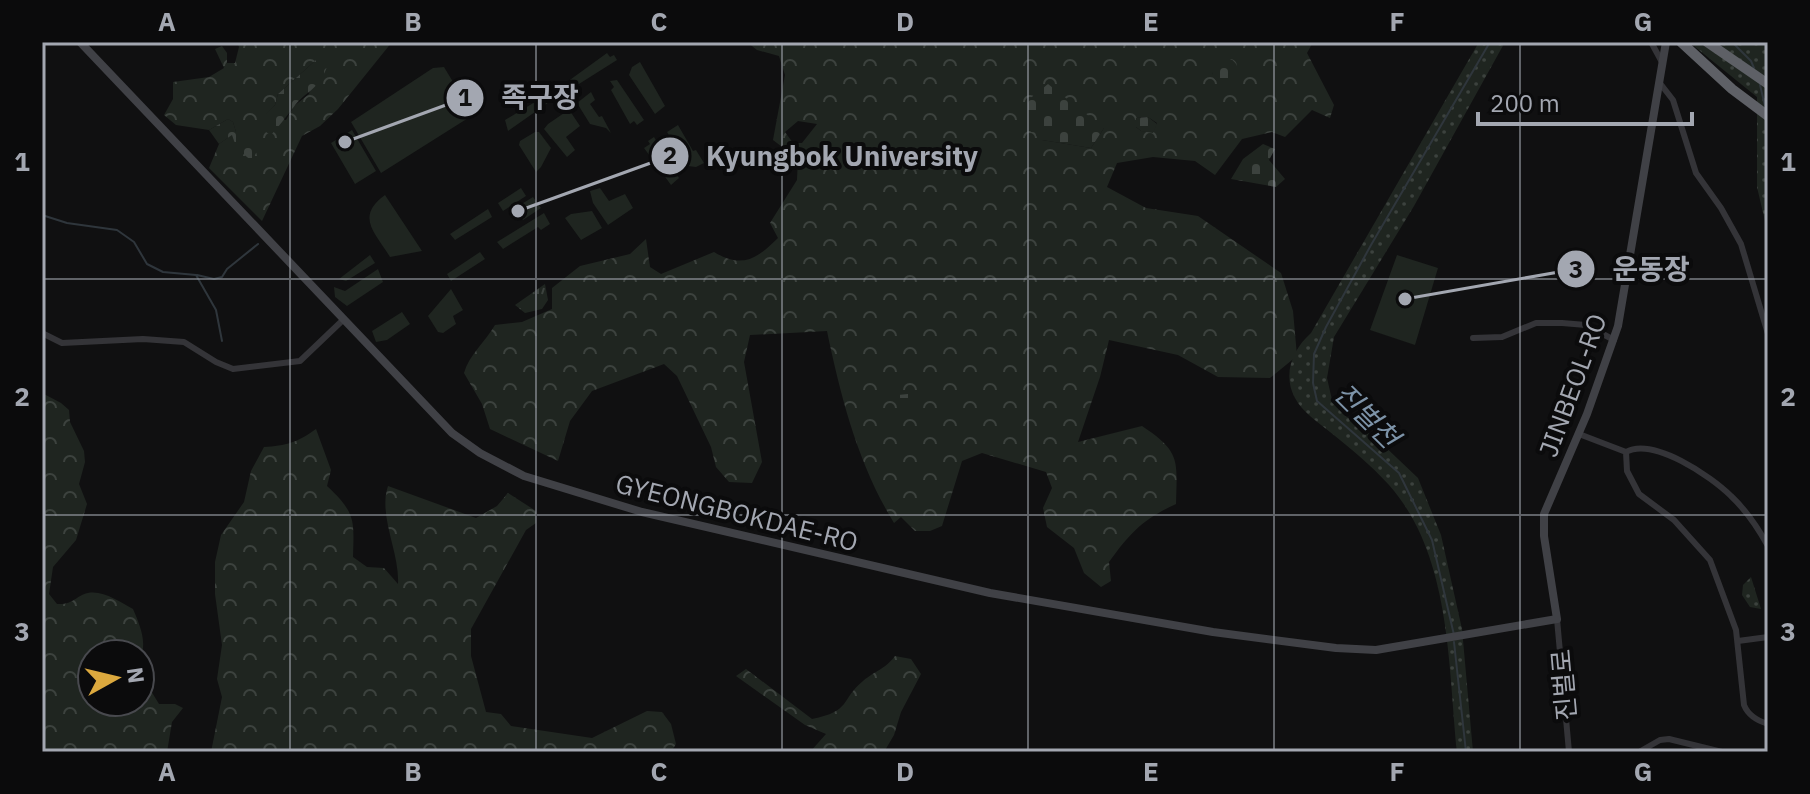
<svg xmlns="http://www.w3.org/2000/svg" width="1810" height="794" font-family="'IBM Plex Sans','Noto Sans KR',sans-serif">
	<defs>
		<pattern id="grass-dots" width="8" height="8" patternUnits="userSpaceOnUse" patternTransform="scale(2)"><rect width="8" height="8" fill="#1f2520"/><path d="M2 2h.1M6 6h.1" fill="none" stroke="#3c423e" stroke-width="1.8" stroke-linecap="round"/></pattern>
		<pattern id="forest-crowns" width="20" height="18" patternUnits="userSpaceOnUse" patternTransform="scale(2)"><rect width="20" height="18" fill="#1f2520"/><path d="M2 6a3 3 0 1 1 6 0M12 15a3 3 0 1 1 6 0" fill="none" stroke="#3c423e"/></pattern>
		<pattern id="cemetery-stones" width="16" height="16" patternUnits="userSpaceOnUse" patternTransform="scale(2)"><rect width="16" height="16" fill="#1f2520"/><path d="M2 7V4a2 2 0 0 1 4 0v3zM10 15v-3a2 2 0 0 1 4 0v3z" fill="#3c423e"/></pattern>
		<pattern id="park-tufts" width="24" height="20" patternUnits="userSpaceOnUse" patternTransform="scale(2)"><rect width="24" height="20" fill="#1f2520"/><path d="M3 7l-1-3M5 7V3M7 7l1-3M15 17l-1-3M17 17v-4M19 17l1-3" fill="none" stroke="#3c423e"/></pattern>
	</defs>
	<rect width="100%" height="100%" fill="#101011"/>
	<path fill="url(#grass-dots)" d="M1479 42H1505L1414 206 1334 337 1327 378 1332 400 1343 414 1378 440 1418 478 1441 535 1462 629 1473 752H1457C1448 663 1451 555 1389 485 1371 465 1350 448 1330 432 1318 422 1302 412 1295 398 1282 374 1293 349 1311 333Z
		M1689 42H1763L1768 51V234L1757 187V97Z
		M1751 577 1761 609 1750 607 1742 595 1743 585Z"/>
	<path fill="url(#forest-crowns)" fill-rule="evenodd" d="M237 42H392L338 109 320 126 302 136 262 221 209 168 219 144 236 132 233 122 228 119 209 130 176 125 164 115 173 99V82L209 77 224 68 215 49 222 46 227 53V63H235L239 47ZM316 60 309 94 294 106 286 120 263 118 275 105 278 94Z
		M747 42H1313L1307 53 1334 105 1330 118 1312 110 1285 137 1272 132 1242 139 1215 175 1195 161 1153 157 1117 163 1107 187 1146 208 1198 216 1281 273 1293 311 1297 356 1270 378 1218 377 1178 355 1109 340 1100 377 1078 442 1142 426C1181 452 1177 460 1176 504 1143 519 1130 533 1109 562L1111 581 1101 587 1084 573 1074 548 1047 527 1043 508 1052 488 1046 472 982 453 962 461 942 526 930 531H915L901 517 894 523C858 464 841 398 827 331L750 335 744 362 762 462 752 483 729 482 716 467 711 447 677 376 664 364 592 391 570 421 558 461 490 429 482 404 464 373C469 355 485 342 495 325L522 322 552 309V288L580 266 630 254 646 239 650 267 661 274 714 252C742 269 757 259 778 238L770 223 797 180 798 159 773 140 785 75 779 56 757 50ZM1232 60 1237 67 1235 78 1228 83 1216 80 1212 73ZM1148 117 1157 123 1153 132 1141 131 1136 127V118ZM798 121 817 124 802 143H793L785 132ZM1104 128 1091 148 1042 140Z
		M42 393 61 403 69 410 70 422 84 451 85 462 79 484 87 504 76 540 53 567 49 594 57 604C74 605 75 596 88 593 103 590 120 602 133 609 139 623 148 643 140 658V654H92V702H140V673L159 704H175L183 708 172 722 167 752H42Z
		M316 429 331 470 327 486C356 513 354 520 353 557L367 567 384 568 398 584C400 553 378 516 388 486L476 518 497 506 508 493 536 511V523L526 530 471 629V656L486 712 501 714 511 726 592 738 647 711 662 712 671 724 676 744 671 752H211L222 697 217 679 222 645 215 594V562L221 535 244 502 251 471 264 447C286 446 298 442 316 429Z
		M895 656 911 659 921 674 901 712 894 735 884 752H810L826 734 805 725 736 676 746 669 812 719C852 711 840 700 863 681 876 670 883 671 895 656Z"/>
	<path fill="url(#cemetery-stones)" d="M1212 71a13 13 0 1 1 26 0a13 13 0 1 1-26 0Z
		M316 60 327 67C317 92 306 90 293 108 285 118 279 126 271 135L264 131 263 117 275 105 278 94Z
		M1048 84 1104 128 1091 148 1042 140 1022 125V105Z
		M1148 117 1157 124 1153 133 1141 131 1135 126 1136 118Z
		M228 119 233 122 236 132C247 133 254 140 258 149L252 161 237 149 232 135 219 144 209 130Z
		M1263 144 1275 149 1269 160 1285 179 1276 187 1231 179 1243 159Z
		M908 394 914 401V408L905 415 897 410 898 395Z"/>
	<path fill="url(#park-tufts)" d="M545 284 548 300 542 309 525 313 515 305Z"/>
	<path fill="#1f2520" d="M607 53 610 57 614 55 617 60 571 89 567 82Z
		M640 62 665 106 655 114 629 75 632 67Z
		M444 67 473 115 381 173 351 122 433 68Z
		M617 80 644 120 637 125 634 121 630 124 611 90 614 87 610 81Z
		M591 92 595 100 590 104 599 117 602 116 611 133 606 128 590 124 577 103Z
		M550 93 552 100 508 131 505 120Z
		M567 111H570L580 126 566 137 575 150 567 157 544 129 548 124Z
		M678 125 693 151 696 150 704 163 696 167 688 166 685 162 667 132Z
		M352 130 376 171 355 184 331 143Z
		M535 132H539L551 148 541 167 536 172 519 145 520 141Z
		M654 137 679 178 671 185 644 148 650 144 648 141Z
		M521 188 526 196 503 211 498 203Z
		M600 188 609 201 625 194 633 208 608 225 593 203 590 191Z
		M385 195 422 251 390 257C375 232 355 217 385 195Z
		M533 197 541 208 523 220 515 208Z
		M488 209 492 217 455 240 450 234Z
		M592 211 602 228 581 240 565 218 571 214Z
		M544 213 550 224 541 230 538 227 503 249 497 242Z
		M480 252 485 259 451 281 447 274Z
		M370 255 375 263 346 281 339 279Z
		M1397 255 1438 268 1415 345 1370 330Z
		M378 269 383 282 347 306 335 297 334 287 345 291Z
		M451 289 463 310 453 316 456 324 443 333 438 332 428 316Z
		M402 312 410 324 387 340 376 342 372 331Z"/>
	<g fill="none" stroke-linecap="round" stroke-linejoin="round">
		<path stroke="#2f363c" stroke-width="2" d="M1732 42 1751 61 1754 68
			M1760 85 1766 110
			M1767 120 1768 139
			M42 215 67 223 117 230 134 242 147 264 163 272 196 275 216 310 222 341
			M197 275 214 279 222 277 227 269 258 244
			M1454 635 1432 540 1399 473 1317 401 1313 383 1314 354 1326 327 1371 245 1490 42
			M1454 642 1466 752"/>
		<path stroke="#343438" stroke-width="6" d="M1651 42 1663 64
			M1659 82 1673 100 1696 173 1721 208 1741 244 1768 334
			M42 333 62 343 143 339 184 342 216 362 233 369 300 361 344 319
			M1473 338 1502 337 1536 323H1562L1586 325 1614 340
			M1579 434 1626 452C1653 437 1711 476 1731 496 1746 510 1758 528 1768 546
			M1626 452 1627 471 1639 494 1674 520 1710 560 1736 630 1744 705C1748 715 1758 721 1768 724
			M1557 619 1569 752
			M1738 641 1768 637
			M1639 752 1660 740 1669 739 1722 752"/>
		<path stroke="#404146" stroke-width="8" d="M80 42 452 433 480 453 524 476 642 512 990 593 1213 632 1336 648 1376 650 1557 619 1544 536V514L1587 414 1618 326 1666 42"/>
		<path stroke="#5e6066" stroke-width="10" d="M1681 42 1732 89 1768 116
			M1707 42 1768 84"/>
	</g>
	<path fill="none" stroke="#a3a7b1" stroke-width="2" stroke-opacity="0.55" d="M290 42V752M536 42V752M782 42V752M1028 42V752M1274 42V752M1520 42V752M42 279H1768M42 515H1768"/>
	<g text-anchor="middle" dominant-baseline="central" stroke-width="8" stroke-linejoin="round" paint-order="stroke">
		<g font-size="26" fill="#a3a7b1" stroke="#0b0b0c">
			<text transform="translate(1572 385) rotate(-70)">JINBEOL-RO</text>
			<text transform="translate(737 512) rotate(14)">GYEONGBOKDAE-RO</text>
			<text transform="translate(1563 685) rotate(-95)">진벌로</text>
		</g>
		<g font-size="28" font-style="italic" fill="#7d93a8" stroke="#0b0b0c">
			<text transform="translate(1367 415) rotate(45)">진벌천</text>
		</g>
	</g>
	<path fill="none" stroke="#a3a7b1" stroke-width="3" d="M345 142L465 98M518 211L670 156M1405 299L1576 269"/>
	<g fill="#a3a7b1" stroke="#0b0b0c" stroke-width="3">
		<circle cx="345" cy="142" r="8"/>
		<circle cx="518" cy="211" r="8"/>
		<circle cx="1405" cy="299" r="8"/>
		<circle cx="465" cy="98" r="20"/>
		<circle cx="670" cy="156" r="20"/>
		<circle cx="1576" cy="269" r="20"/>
	</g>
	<g font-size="24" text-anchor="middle" font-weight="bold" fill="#111">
		<text x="465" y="106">1</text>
		<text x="670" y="164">2</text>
		<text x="1576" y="278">3</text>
	</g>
	<g font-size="28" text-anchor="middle" font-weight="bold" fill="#a3a7b1" stroke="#0b0b0c" stroke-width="8" stroke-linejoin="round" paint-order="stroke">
		<text x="540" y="107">족구장</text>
		<text x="842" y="166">Kyungbok University</text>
		<text x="1651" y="279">운동장</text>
	</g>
	<rect width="1810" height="794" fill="none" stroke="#0b0b0c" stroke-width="88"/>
	<g transform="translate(116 678) rotate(82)"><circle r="38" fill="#0b0b0c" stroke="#48494e" stroke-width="2"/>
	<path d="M0-6L14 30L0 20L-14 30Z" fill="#dca93e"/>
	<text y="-12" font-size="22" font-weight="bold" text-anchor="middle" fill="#a3a7b1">N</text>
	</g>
	<path d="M1478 112v12h214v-12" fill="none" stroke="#a3a7b1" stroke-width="4"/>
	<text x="1490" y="112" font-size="24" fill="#a3a7b1" stroke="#0b0b0c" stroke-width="6" paint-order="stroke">200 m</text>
	<rect x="44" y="44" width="1722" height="706" fill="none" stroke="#a3a7b1" stroke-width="3"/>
	<g font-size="26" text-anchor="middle" font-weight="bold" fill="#a3a7b1">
		<text x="167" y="31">A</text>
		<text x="413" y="31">B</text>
		<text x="659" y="31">C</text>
		<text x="905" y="31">D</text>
		<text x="1151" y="31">E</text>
		<text x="1397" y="31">F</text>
		<text x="1643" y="31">G</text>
		<text x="22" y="171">1</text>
		<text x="1788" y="171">1</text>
		<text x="22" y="406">2</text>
		<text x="1788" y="406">2</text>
		<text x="22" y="641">3</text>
		<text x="1788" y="641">3</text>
		<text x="167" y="781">A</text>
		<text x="413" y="781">B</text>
		<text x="659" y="781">C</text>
		<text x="905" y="781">D</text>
		<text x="1151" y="781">E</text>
		<text x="1397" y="781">F</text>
		<text x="1643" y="781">G</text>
	</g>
</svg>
